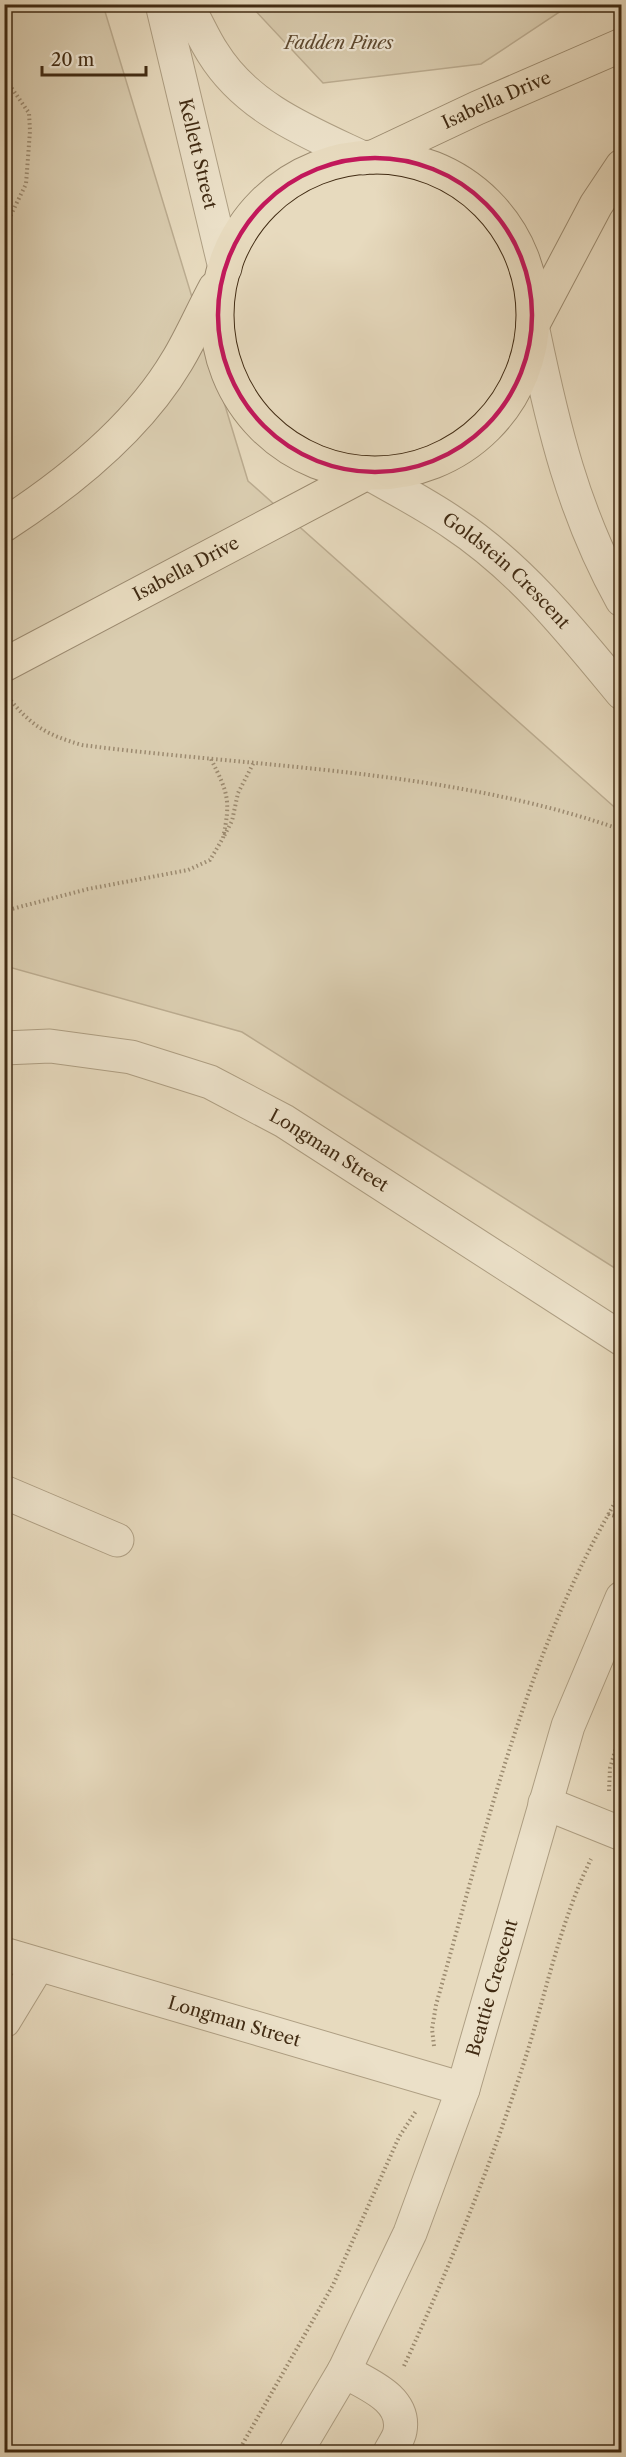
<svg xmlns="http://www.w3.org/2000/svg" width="626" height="2457" font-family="'Libre Caslon Text',serif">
	<rect width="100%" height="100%" fill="#e7dabe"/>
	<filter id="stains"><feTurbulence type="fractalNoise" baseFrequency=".00333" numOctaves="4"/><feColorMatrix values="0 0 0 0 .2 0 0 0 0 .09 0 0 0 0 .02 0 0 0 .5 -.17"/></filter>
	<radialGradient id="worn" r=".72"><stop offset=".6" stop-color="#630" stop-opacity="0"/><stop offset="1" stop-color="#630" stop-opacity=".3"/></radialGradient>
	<path fill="#cbbca1" stroke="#86745a" stroke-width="1.5" d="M4 5H103L248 481 621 813V1272L242 1032 5 966Z
		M250 5H570L481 64 323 83Z"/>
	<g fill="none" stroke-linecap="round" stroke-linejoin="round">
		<defs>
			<g id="minor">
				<path id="s1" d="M162 4 225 268"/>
				<path d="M186 4C196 20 203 38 213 53 247 108 308 132 363 158"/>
				<path d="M533 330C553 426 573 512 622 600"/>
				<path id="s2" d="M370 474C398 490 427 505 453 523 521 568 571 631 622 693"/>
				<path id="s3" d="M4 1048 50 1046 131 1057 210 1082 284 1121 622 1339"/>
				<path d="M4 1492 117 1540"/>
				<path d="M545 1803 622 1834"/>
				<path id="s4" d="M4 1954 463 2089"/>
				<path d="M4 2021 38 1965"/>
				<path d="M344 2371C366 2384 406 2398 400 2431 399 2438 393 2446 390 2452"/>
				<path id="s5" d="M296 2452 344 2371 410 2233 463 2089 568 1726 622 1598"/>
			</g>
			<g id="major">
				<path id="s6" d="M373 157 477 108 622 45"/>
				<circle cx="375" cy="315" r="158"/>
				<path d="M533 324 596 205 622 166"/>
				<path d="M4 525C67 484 138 427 177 361 191 338 202 312 215 288"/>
				<path id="s7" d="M4 665 367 473"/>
			</g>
		</defs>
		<use href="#minor" stroke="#6a573e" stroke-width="35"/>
		<use href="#major" stroke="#412b13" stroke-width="35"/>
		<path stroke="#412b13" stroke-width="4" stroke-dasharray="1.5 3" stroke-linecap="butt" d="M4 77 29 113 30 131 26 184 4 229
			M8 697C31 726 47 735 82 745 262 768 449 769 622 830
			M211 759C228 793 231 800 223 838L232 821 238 793 254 762
			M4 911 88 889 188 870 210 860 223 838
			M608 1514 622 1518
			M609 1791 610 1768 622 1728
			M434 2046 432 2029 436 2005C486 1830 527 1648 622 1491
			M404 2366C451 2264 493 2160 527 2053 547 1988 561 1920 591 1859
			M238 2452 333 2285 399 2137 416 2111"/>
		<use href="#minor" stroke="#efe7d5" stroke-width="33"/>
		<use href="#major" stroke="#e7dabe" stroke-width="33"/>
	</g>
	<path d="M0 0H626V2457H0ZM218 315a157 157 0 1 1 314 0a157 157 0 1 1-314 0Z" fill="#e7dabe" fill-opacity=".55" fill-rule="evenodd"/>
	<path fill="none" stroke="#c2185b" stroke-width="4.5" stroke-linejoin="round" d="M218 315a157 157 0 1 1 314 0a157 157 0 1 1-314 0Z"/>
	<g text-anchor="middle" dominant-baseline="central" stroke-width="4.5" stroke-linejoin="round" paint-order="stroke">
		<g font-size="18" font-style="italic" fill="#5d482f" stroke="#efe7d5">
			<text x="339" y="43">Fadden Pines</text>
		</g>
		<g font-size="18" fill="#412b13" stroke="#efe7d5">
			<text stroke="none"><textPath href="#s6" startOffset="136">Isabella Drive</textPath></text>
			<text stroke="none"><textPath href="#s1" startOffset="154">Kellett Street</textPath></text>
			<text stroke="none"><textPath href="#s7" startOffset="206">Isabella Drive</textPath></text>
			<text stroke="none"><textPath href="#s2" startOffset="168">Goldstein Crescent</textPath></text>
			<text stroke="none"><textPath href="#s3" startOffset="348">Longman Street</textPath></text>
			<text stroke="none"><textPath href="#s5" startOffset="506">Beattie Crescent</textPath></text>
			<text stroke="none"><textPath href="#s4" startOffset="240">Longman Street</textPath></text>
		</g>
	</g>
	<rect width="626" height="2457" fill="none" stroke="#e7dabe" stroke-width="24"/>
	<rect x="6" y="6" width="614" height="2445" fill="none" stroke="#412b13" stroke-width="3"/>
	<rect x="12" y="12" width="602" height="2433" fill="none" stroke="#412b13" stroke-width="1.5"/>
	<path d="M42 66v9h104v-9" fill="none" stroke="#412b13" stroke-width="3"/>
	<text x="51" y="66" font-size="18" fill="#412b13" stroke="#efe7d5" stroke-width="4.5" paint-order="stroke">20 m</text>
	<rect width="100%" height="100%" filter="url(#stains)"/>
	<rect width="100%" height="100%" fill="url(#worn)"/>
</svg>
